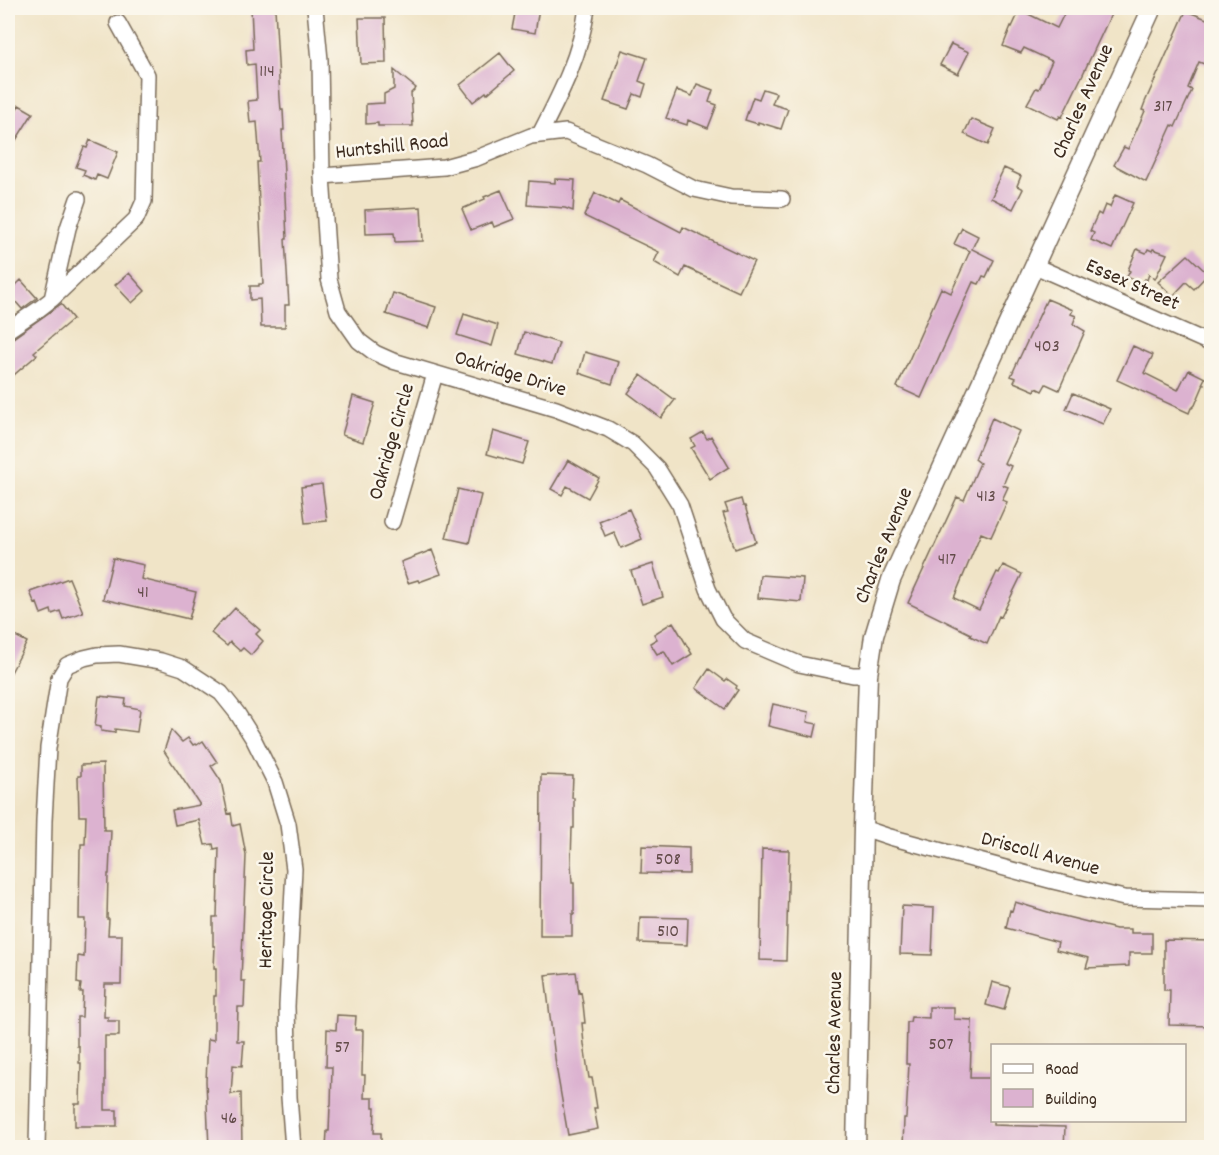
<svg xmlns="http://www.w3.org/2000/svg" width="1219" height="1155" font-family="Dekko,sans-serif">
	<rect width="100%" height="100%" fill="#fbf7ec"/>
	<filter id="ink" filterUnits="userSpaceOnUse"><feTurbulence type="fractalNoise" baseFrequency=".0167" numOctaves="2"/><feDisplacementMap in="SourceGraphic" scale="12" xChannelSelector="R" yChannelSelector="G"/><feConvolveMatrix kernelMatrix="1 2 1 2 8 2 1 2 1" color-interpolation-filters="sRGB"/></filter>
	<filter id="wash" filterUnits="userSpaceOnUse"><feTurbulence type="fractalNoise" baseFrequency=".008" numOctaves="4" result="noise"/><feDisplacementMap in="SourceGraphic" scale="24" xChannelSelector="R" yChannelSelector="G"/><feGaussianBlur stdDeviation="1.35" result="paint"/><feColorMatrix in="noise" values="0 0 0 0 0 0 0 0 0 0 0 0 0 0 0 0 0 1.4 0 .05"/><feComposite in="paint" operator="in"/></filter>
	<g filter="url(#wash)">
		<rect width="100%" height="100%" fill="#f0e4c7"/>
		<g id="blocks">
			<path fill="#dcb2d0" d="M251 8H275L280 98 281 110H283L284 130H282L287 239H285L289 305H285V327H261L260 299 250 300V286H259V284H263L257 162H260L257 122 250 123 248 101 257 100 255 64 247 65 246 50 253 49Z
				M516 8H539L535 33 512 29Z
				M1067 8H1114L1082 76 1062 117 1060 116 1058 119 1027 104 1036 88 1039 89 1052 61 1024 48 1021 53 1003 46 1011 26 1012 27 1020 10 1057 28Z
				M1186 11 1212 21V67L1199 62 1188 88 1192 90 1175 127 1172 125 1146 182 1114 165 1124 147 1128 149 1145 111 1142 110 1145 102Z
				M359 18H385L386 63 361 64Z
				M951 44 969 52 958 74 940 65Z
				M622 50 647 58 639 81 646 84 642 97 634 94 628 109 604 101Z
				M500 53 514 71 487 94 486 92 473 102 460 85Z
				M394 70 416 88 411 93 413 126H378V123L366 124V104L384 103V94L394 89Z
				M697 84 713 90 709 102 717 105 708 128 688 120 687 125 666 118 677 90 692 96Z
				M763 89 776 93 772 104 788 109 781 129 758 122V124L745 120 753 97 759 99Z
				M19 105 33 113 8 153V124Z
				M971 119 995 129 988 145 964 134Z
				M90 140 118 152 107 179 97 175 95 180 83 175 85 170 76 167 84 147 87 148Z
				M1004 168 1021 176 1017 186 1023 189 1013 209 991 198 995 190 994 189Z
				M555 179 575 180 573 211 565 208 527 205 529 181 555 183Z
				M501 190 514 219 494 227 492 222 471 230 462 209 485 199 484 197Z
				M595 193 618 204 620 200 681 232 683 227 754 261 739 292 685 267 680 277 654 262 659 252 584 216Z
				M1115 195 1133 203 1112 249 1091 240 1094 233 1090 231 1098 213 1101 215 1105 205 1110 207Z
				M421 207 423 241 395 242 394 233 366 234 365 210Z
				M962 228 978 236 972 249 994 260 986 277 983 276 979 284 973 282 921 398 897 387 941 288 951 293 970 251 954 244Z
				M1137 249 1146 253 1148 249 1152 251 1153 249 1167 254 1155 279 1149 274 1147 280 1145 279 1142 284 1127 277 1130 271 1128 270Z
				M1188 255 1208 274 1194 289 1186 282 1173 296 1158 282Z
				M129 273 145 291 132 303 115 285Z
				M21 280 37 298 22 309 8 293Z
				M393 293 436 307 429 328 386 314Z
				M1047 299 1073 310 1071 314 1076 316 1073 324 1085 331 1059 390 1046 384 1042 391 1036 388 1035 391 1014 382 1016 378 1011 376Z
				M61 304 73 319 34 352 37 355 8 380V340L13 338Z
				M464 314 498 325 492 346 457 335Z
				M524 332 559 343 552 364 518 354Z
				M1133 346 1153 355 1144 373 1178 390 1185 376H1186L1189 370 1205 378 1202 384H1204L1195 405 1192 408H1191L1189 413 1117 380Z
				M585 352 619 362 612 384 579 373Z
				M641 375 675 400 661 418 628 393Z
				M1073 393 1110 409 1103 424 1066 409Z
				M353 396 375 403 363 442 342 435Z
				M992 418 1019 431 1004 463 1011 466 1003 485 1008 487 1002 500 1007 502 991 537 981 533 954 598 979 610 997 572 999 573 1003 565 1022 574 1001 617 999 616 987 644 970 636 971 634 908 603 957 497 964 500 980 463 975 459Z
				M493 431 529 442 522 464 487 454Z
				M703 432 707 439 711 436 729 467 710 479 691 448 695 446 691 439Z
				M568 460 599 478 588 498 567 486 562 495 551 489Z
				M322 484 327 521 305 523 301 487Z
				M458 489 481 495 469 543 446 538Z
				M741 499 743 506H745L756 542 735 549 723 513 728 512 725 504Z
				M629 509 642 539 621 548 614 532 605 536 599 521Z
				M432 550 441 574 419 582 418 580 408 583 401 562Z
				M113 558 144 565 141 579 196 592 189 619 103 599Z
				M653 564 663 597 642 604 631 571Z
				M760 575 803 578 801 602 758 598Z
				M69 578 83 612 63 619 60 611 52 614 51 610 41 614 37 603 35 604 30 592Z
				M235 608 260 630 256 634 263 641 251 655 243 648 240 651 230 642 227 646 211 633 223 619 224 620Z
				M673 622 692 654 673 666 664 651 657 654 650 643 657 639 654 634Z
				M8 632 27 642 8 678Z
				M709 669 725 681 727 679 737 686 736 688 738 690 725 709 696 688Z
				M99 696 126 699 125 706 140 709 137 732 115 729V733L101 731V727L95 726Z
				M773 704 809 712 807 722 817 724 814 737 768 726Z
				M171 730 182 742 188 738 193 745 195 744 197 745 203 741 217 762 211 766 221 781 228 814 231 813 233 826 240 824 246 855 241 981H245L244 1007H238L237 1041H244L242 1066 233 1065 231 1094 241 1093 242 1147 209 1148 206 1081 208 1039 214 1040V996H216V968H214L215 946H213V917H217L219 848 214 849 213 844 205 845 199 820 175 825 172 810 200 805 164 751Z
				M103 764 104 830H111L109 874H108L107 919H109L108 935H122L121 984H105L104 1017H108V1021H119V1036H105V1110H117V1126H75V1104H80L81 1063H79V1046H77V1017H82L83 992H80L81 984 77 983 78 956 84 957 85 919H79L80 849 81 848V844H85L86 816H79L78 776H81V765Z
				M541 775 573 776 572 798H574V828H572L571 862 572 883H574V914H572V936H540Z
				M642 846 689 848V874L641 873Z
				M762 849 789 850 786 961 760 960Z
				M1015 902 1051 913 1116 929H1131V933H1152V953H1129V966L1086 968 1089 958 1056 950 1058 942 1006 928 1010 910 1012 911Z
				M902 906 934 908 932 955 900 954Z
				M640 917 688 918 687 945 639 943Z
				M1164 940 1212 941V1026L1169 1025 1170 990H1164Z
				M576 972 579 993 581 992 583 1004 585 1023H582L584 1044 589 1078H592L594 1089 597 1108H594L598 1129 568 1135 556 1066 545 975Z
				M992 982 1010 987 1004 1010 986 1005Z
				M929 1007H954V1019L972 1020 970 1078H993V1125L1065 1127 1064 1148H903L904 1118H906L909 1064H906L907 1022H910L911 1017 929 1018Z
				M337 1015 356 1016 355 1030H363L362 1075H365L364 1098H373V1107H375L374 1133H381V1148H326L327 1131H329L330 1106H331L332 1067H326L327 1029 336 1030Z"/>
		</g>
	</g>
	<g filter="url(#ink)">
		<use href="#blocks" fill-opacity="0" stroke="#7a6b59" stroke-width="1.5"/>
		<g fill="none" stroke-linecap="round" stroke-linejoin="round">
			<defs>
				<path id="minor" d="M315 8 320 60 322 176 329 279 338 311 359 341 375 353 393 361 556 409 608 429 633 444 657 468 680 505 708 589 723 619 745 641 799 664 853 675H868
					M540 134C561 93 581 54 587 8
					M322 176 444 167 477 158 531 136 566 132 647 165 694 189 731 197 782 199
					M1035 266 1212 344
					M52 299 136 219 144 201 147 75 118 23
					M8 330 39 309 52 299 68 228 78 199
					M392 522 435 374
					M863 828 890 837 1053 881 1124 898 1212 900
					M37 1148 44 820 48 748 59 678 67 665 84 658 97 655 119 654 161 661 183 668 221 693 237 713 254 740 275 782 288 824 294 869 287 1006 289 1097 293 1148"/>
				<path id="tertiary" d="M856 1148 863 828 868 675 874 636 891 580 1152 8"/>
			</defs>
			<use href="#minor" stroke="#7a6b59" stroke-width="18"/>
			<use href="#tertiary" stroke="#7a6b59" stroke-width="21"/>
			<use href="#minor" stroke="#fff" stroke-width="15"/>
			<use href="#tertiary" stroke="#fff" stroke-width="18"/>
		</g>
	</g>
	<g text-anchor="middle" dominant-baseline="central" stroke-width="5" stroke-linejoin="round" paint-order="stroke">
		<g font-size="18" fill="#634c4a">
			<text x="267" y="72">114</text>
			<text x="1163" y="107">317</text>
			<text x="1047" y="347">403</text>
			<text x="986" y="497">413</text>
			<text x="947" y="560">417</text>
			<text x="143" y="593">41</text>
			<text x="668" y="860">508</text>
			<text x="668" y="932">510</text>
			<text x="941" y="1045">507</text>
			<text x="342" y="1048">57</text>
			<text x="229" y="1119">46</text>
		</g>
		<g font-size="21" fill="#3b2a1e" stroke="#fbf7ec">
			<text transform="translate(1084 102) rotate(-66)">Charles Avenue</text>
			<text transform="translate(392 148) rotate(-6)">Huntshill Road</text>
			<text transform="translate(1132 286) rotate(24)">Essex Street</text>
			<text transform="translate(510 375) rotate(17)">Oakridge Drive</text>
			<text transform="translate(393 442) rotate(-74)">Oakridge Circle</text>
			<text transform="translate(885 546) rotate(-68)">Charles Avenue</text>
			<text transform="translate(1040 855) rotate(15)">Driscoll Avenue</text>
			<text transform="translate(268 910) rotate(-89)">Heritage Circle</text>
			<text transform="translate(836 1033) rotate(-89)">Charles Avenue</text>
		</g>
	</g>
	<rect width="1219" height="1155" fill="none" stroke="#fbf7ec" stroke-width="30"/>
	<rect x="991" y="1044" width="195" height="78" fill="#fbf7ec" stroke="#aea59a" stroke-width="1.5"/>
	<rect x="1003" y="1064" width="30" height="9" fill="#ffffff" stroke="#aea59a" stroke-width="1.5"/>
	<text x="1045" y="1074" font-size="18" fill="#3b2a1e">Road</text>
	<rect x="1003" y="1089" width="30" height="18" fill="#dcb2d0" stroke="#aea59a" stroke-width="1.5"/>
	<text x="1045" y="1104" font-size="18" fill="#3b2a1e">Building</text>
</svg>
